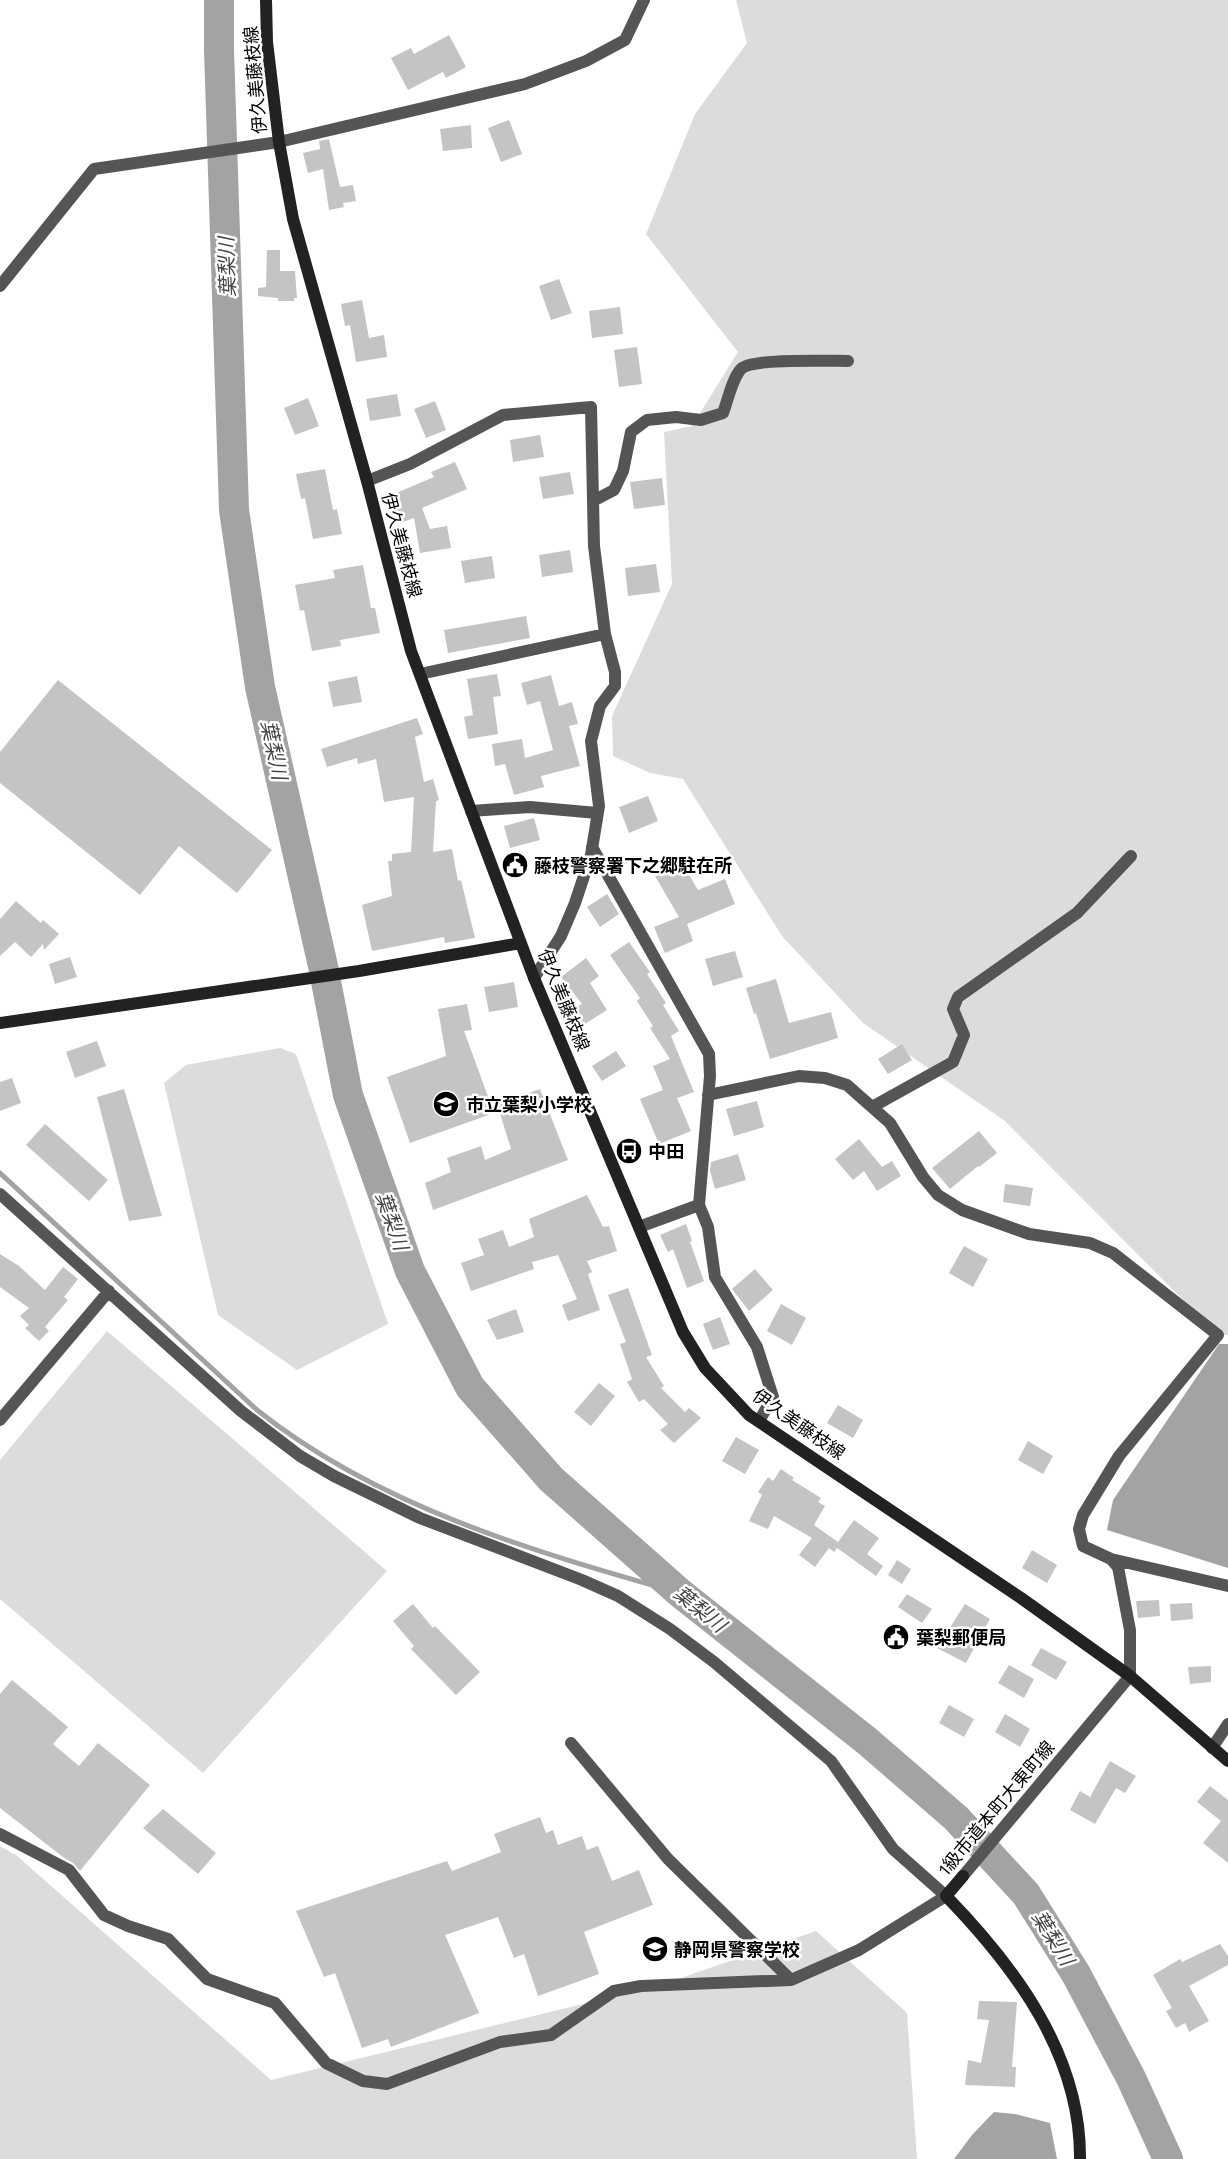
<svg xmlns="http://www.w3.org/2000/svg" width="1228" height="2159" font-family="'Work Sans','Noto Sans JP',sans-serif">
	<rect width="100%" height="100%" fill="#fff"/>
	<path fill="#dcdcdc" d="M736 0H1228V1335H1218L1005 1121 863 1023 782 936 683 779 650 773 613 756 612 716 672 584 664 432 692 426 738 352 646 234 695 114 747 43Z
		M280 1048 296 1054 388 1324 297 1370 218 1315 164 1083 186 1065Z
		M107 1331 387 1571 203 1773 0 1599V1460Z
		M0 1846 16 1855 271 2080 661 1985 816 1931 907 2013 917 2159H0Z"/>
	<path fill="#a3a3a3" d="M1219 1344H1228V1568L1107 1530 1113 1500Z
		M994 2112 1015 2114 1050 2123 1057 2159H954L972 2135Z"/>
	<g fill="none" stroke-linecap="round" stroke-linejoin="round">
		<path stroke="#a3a3a3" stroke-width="5" d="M0 1173 257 1410C379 1507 532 1551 680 1593"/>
		<path stroke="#a3a3a3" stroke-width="30" d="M219 0V50L234 510 260 687 323 966 348 1095 410 1271 470 1387 551 1479 680 1593 867 1741 956 1818 1026 1894 1076 1974 1131 2078 1168 2159"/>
	</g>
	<path fill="#c4c4c4" d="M449 35 466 67 446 78 443 72 408 90 391 58 411 48 414 54Z
		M509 120 522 154 501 162 488 128Z
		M471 125 472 148 443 151 440 129Z
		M329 139 340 187 353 185 356 201 343 203 344 207 329 210 323 169 308 173 303 153 320 149 319 141Z
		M267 250H280V271H295L297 298H294V301H278V298L258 296V288L266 287Z
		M559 279 572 313 551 320 539 286Z
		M362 300 369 338 384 335 387 357 356 362 350 325 345 326 341 304Z
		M620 307 623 334 592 338 589 311Z
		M637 347 642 384 619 387 614 350Z
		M397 394 401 416 370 421 366 399Z
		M308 398 319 426 295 435 284 408Z
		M435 401 446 430 426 438 414 409Z
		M540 435 544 457 513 462 510 440Z
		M455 462 467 489 422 508 430 529 447 526 451 548 420 553 414 518 400 523 389 496 434 477 431 472Z
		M325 469 333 510 337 509 342 534 313 539 305 498 301 499 296 474Z
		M570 472 574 494 543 499 539 477Z
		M662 478 665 505 634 509 630 482Z
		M570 550 573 572 542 577 539 555Z
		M492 556 495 578 465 583 461 561Z
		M656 564 660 592 628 596 625 568Z
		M363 565 371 608H375L380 633 340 640 341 646 312 651 304 610 300 611 295 585 335 578 333 570Z
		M526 616 530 638 448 653 444 630Z
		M497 674 501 696 493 697 498 734 468 739 464 717 473 715 467 679Z
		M551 675 559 706 572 702 578 724 569 726 580 766 541 776 544 787 514 795 505 764 495 766 492 744 522 739 525 758 553 750 540 701 527 705 521 683Z
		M357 676 362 702 333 707 328 682Z
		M58 680 272 850 237 893 179 846 140 895 0 783V752Z
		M417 718 423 734 415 737 424 782 433 779 439 800 436 801 433 852 452 849 458 881 461 880 475 938 445 943 444 937 372 951 362 905 392 896 388 861H392V854L411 852 414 797 384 802 376 759 358 764 357 758 327 767 321 749Z
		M648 796 658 821 629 833 619 807Z
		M534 818 540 840 510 848 504 826Z
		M681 861 698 890 725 879 735 904 687 924 693 941 665 953 654 927 679 917 655 876Z
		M607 894 619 914 600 927 587 907Z
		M16 901 41 923 43 920 59 934 44 950 43 944 31 957 15 942 0 956V919Z
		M629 942 650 972 647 974 666 1003 663 1005 679 1031 671 1036 694 1092 677 1098 691 1131 659 1144 640 1099 663 1090 653 1066 670 1059 650 1028 653 1026 637 1001 640 998 610 955Z
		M735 951 743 977 713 986 705 959Z
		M70 957 77 977 55 984 49 964Z
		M586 958 599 976 590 983 607 1010 583 1025 573 1009 582 1004 561 977Z
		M776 979 789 1023 831 1012 838 1038 770 1059 756 1013 754 1014 746 988Z
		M514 982 518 1007 489 1012 484 987Z
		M467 1004 472 1030 464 1031 494 1113 410 1143 387 1077 446 1056 438 1009Z
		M97 1041 106 1066 75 1078 66 1052Z
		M902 1044 912 1060 888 1074 878 1059Z
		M616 1051 626 1066 602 1081 592 1066Z
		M12 1078 21 1103 0 1111V1082Z
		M124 1089 162 1216 129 1221 97 1097Z
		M540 1089 568 1160 433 1210 425 1183 451 1172 447 1158 481 1146 485 1160 511 1149 497 1104Z
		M757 1101 764 1127 734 1136 726 1109Z
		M45 1124 108 1180 89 1201 26 1145Z
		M979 1131 997 1153 979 1167 978 1166 950 1189 932 1168Z
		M859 1139 882 1167 892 1161 901 1176 877 1191 864 1171 853 1180 835 1159Z
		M738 1154 746 1180 715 1189 710 1171 711 1162Z
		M1005 1184 1033 1188 1030 1206 1003 1202Z
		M587 1195 603 1227 609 1226 617 1251 587 1261 592 1272 588 1274 600 1310 568 1321 562 1305 577 1299 558 1255 532 1262 534 1269 471 1291 461 1263 484 1255 478 1239 503 1230 509 1247 534 1237 529 1219Z
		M686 1224 692 1241 690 1242 704 1281 687 1288 673 1249 668 1252 660 1235Z
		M964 1246 988 1259 973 1287 949 1273Z
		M0 1254 19 1266 45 1290 63 1267 78 1279 64 1297 68 1300 45 1327 49 1331 39 1341 25 1328 29 1325 20 1316 29 1308 0 1287Z
		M755 1269 773 1290 749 1311 732 1289Z
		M628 1288 652 1355 646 1357 664 1386 661 1388 685 1412 689 1408 701 1418 674 1443 660 1430 668 1424 644 1399 639 1402 627 1382 632 1379 620 1344 626 1342 608 1295Z
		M781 1304 806 1318 792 1345 767 1331Z
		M516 1309 524 1332 497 1340 487 1320Z
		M720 1317 730 1344 713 1350 703 1324Z
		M599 1383 615 1396 591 1426 574 1412Z
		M838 1405 863 1420 853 1438 827 1423Z
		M736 1437 759 1450 745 1474 722 1461Z
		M1028 1441 1053 1456 1043 1474 1018 1460Z
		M781 1469 794 1478 792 1480 821 1498 818 1502 825 1506 814 1525 838 1542 854 1520 879 1538 867 1554 883 1566 876 1576 837 1548 834 1552 829 1548 815 1567 799 1555 812 1538 774 1516 768 1529 749 1521 762 1495 758 1492 768 1477 773 1481Z
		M1032 1550 1057 1565 1047 1583 1022 1568Z
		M897 1560 911 1569 902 1584 888 1575Z
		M907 1594 932 1609 922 1623 898 1607Z
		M1159 1600 1160 1616 1138 1618 1136 1601Z
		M1192 1603 1193 1619 1171 1621 1170 1604Z
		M413 1604 433 1628 435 1626 480 1672 456 1695 411 1649 414 1646 393 1621Z
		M965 1604 990 1619 966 1663 937 1648Z
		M1041 1648 1067 1662 1056 1680 1031 1665Z
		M1009 1665 1034 1679 1024 1698 998 1683Z
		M1211 1666V1682L1190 1684 1188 1667Z
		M12 1680 68 1727 53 1744 79 1766 98 1743 150 1785 80 1871 73 1863 63 1857 0 1808V1694Z
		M949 1705 974 1719 964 1737 939 1723Z
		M1005 1714 1030 1729 1020 1747 995 1732Z
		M1110 1761 1136 1776 1125 1793 1116 1788 1095 1824 1070 1810 1080 1791 1090 1797Z
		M1210 1786 1228 1800V1863L1203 1843 1221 1821 1197 1802Z
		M163 1809 216 1853 198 1874 143 1828Z
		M540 1817 546 1833 553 1830 558 1845 582 1836 587 1850 598 1846 612 1881 639 1870 653 1905 584 1932 599 1974 538 1996 524 1954 514 1958 498 1917 445 1935 479 2013 391 2047 388 2039 362 2048 335 1973 324 1977 296 1911 447 1861 452 1871 501 1852 494 1834Z
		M1220 1944 1228 1956V1965L1189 1986 1209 2021 1189 2032 1185 2023 1176 2028 1166 2011 1172 2008 1153 1975 1180 1959 1182 1962Z
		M979 2001 1017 2002 1012 2067H1016L1015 2087 965 2085 968 2060 981 2063 989 2020 977 2019Z"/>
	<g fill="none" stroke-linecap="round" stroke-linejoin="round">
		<path stroke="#555" stroke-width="12" d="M0 286 94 169 279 142 525 84 586 61 625 40 644 0
			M367 481 410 464 503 415 591 407 594 546 605 634 615 672V686L600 706 591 741 599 806 591 855 575 903 561 936 534 978
			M593 501 614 490 623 471 631 432 647 420 676 417 701 420 723 413C728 400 732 379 741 369 751 358 829 361 848 361
			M420 674 605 634
			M471 811 530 807 597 813
			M592 847 709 1054 710 1076 699 1205 639 1227
			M708 1095 799 1076 825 1078 847 1085 890 1123 923 1177 938 1195 962 1210 1029 1234 1090 1243 1113 1253 1218 1335 1119 1456 1083 1515 1079 1529 1083 1546 1111 1559 1118 1567 1130 1630V1676L963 1876
			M872 1107 953 1062 964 1035 953 1009 958 997 1077 913 1131 856
			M0 1194 241 1411 300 1456 334 1476 420 1518 582 1580 618 1596 670 1629 714 1662 831 1761 893 1849 946 1896 859 1950 791 1980 641 1986 614 1991 551 2035 500 2042 387 2084 363 2081 326 2063 275 2003 207 1979 168 1939 128 1926 104 1915 69 1870 0 1834
			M699 1205 708 1227 715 1277 757 1347 773 1397 759 1421
			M0 1420 109 1291
			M1111 1559 1228 1586
			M571 1743 668 1859 791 1980
			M1212 1748 1228 1724"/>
		<path stroke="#222" stroke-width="12" d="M266 0 267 42 279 142 293 219 367 481 411 651 534 978 683 1332 705 1368 749 1415 1021 1598 1130 1676 1228 1761
			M0 1023 359 971 521 943
			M963 1876 946 1896C1015 1967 1081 2055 1080 2159"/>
	</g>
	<defs>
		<symbol id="civic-disc" viewBox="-11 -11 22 22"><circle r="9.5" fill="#000" stroke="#fff"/><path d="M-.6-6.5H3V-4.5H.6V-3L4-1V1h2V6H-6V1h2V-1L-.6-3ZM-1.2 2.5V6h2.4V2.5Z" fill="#fff"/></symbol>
		<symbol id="school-disc" viewBox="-11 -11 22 22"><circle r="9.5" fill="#000" stroke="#fff"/><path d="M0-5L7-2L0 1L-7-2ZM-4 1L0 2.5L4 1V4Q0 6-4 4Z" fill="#fff"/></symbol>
		<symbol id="bus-disc" viewBox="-11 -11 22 22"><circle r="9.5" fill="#000" stroke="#fff"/><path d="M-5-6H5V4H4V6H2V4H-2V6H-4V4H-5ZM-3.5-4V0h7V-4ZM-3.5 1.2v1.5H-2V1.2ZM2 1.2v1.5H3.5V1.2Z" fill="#fff"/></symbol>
		<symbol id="university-disc" viewBox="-11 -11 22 22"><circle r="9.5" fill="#000" stroke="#fff"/><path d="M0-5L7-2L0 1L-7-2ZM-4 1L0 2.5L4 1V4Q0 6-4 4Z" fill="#fff"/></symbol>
	</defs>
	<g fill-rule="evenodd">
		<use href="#civic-disc" x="500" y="850" width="30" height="30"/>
		<use href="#school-disc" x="431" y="1089" width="30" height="30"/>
		<use href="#bus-disc" x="614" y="1136" width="30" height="30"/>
		<use href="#civic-disc" x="881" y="1622" width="30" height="30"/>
		<use href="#university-disc" x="640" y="1934" width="30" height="30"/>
	</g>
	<g text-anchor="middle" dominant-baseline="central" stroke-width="5" stroke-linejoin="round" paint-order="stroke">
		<g font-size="18" fill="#000" stroke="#fff">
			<text transform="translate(255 80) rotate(-95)">伊久美藤枝線</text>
			<text transform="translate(402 545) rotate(75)">伊久美藤枝線</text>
			<text transform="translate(564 1000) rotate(68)">伊久美藤枝線</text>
			<text transform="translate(799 1424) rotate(35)">伊久美藤枝線</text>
			<text transform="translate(996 1808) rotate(-50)">1級市道本町大東町線</text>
		</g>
		<g font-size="18" font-weight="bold" fill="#000" stroke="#fff" text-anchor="start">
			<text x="534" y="865">藤枝警察署下之郷駐在所</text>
			<text x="466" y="1104">市立葉梨小学校</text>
			<text x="648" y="1151">中田</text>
			<text x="916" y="1637">葉梨郵便局</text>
			<text x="674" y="1949">静岡県警察学校</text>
		</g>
		<g font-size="20" font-style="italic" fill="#444" stroke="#fff">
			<text transform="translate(227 267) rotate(-92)">葉梨川</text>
			<text transform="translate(274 750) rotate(78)">葉梨川</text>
			<text transform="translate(392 1221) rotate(71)">葉梨川</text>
			<text transform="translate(700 1609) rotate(39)">葉梨川</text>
			<text transform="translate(1053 1938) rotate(58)">葉梨川</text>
		</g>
	</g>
</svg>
